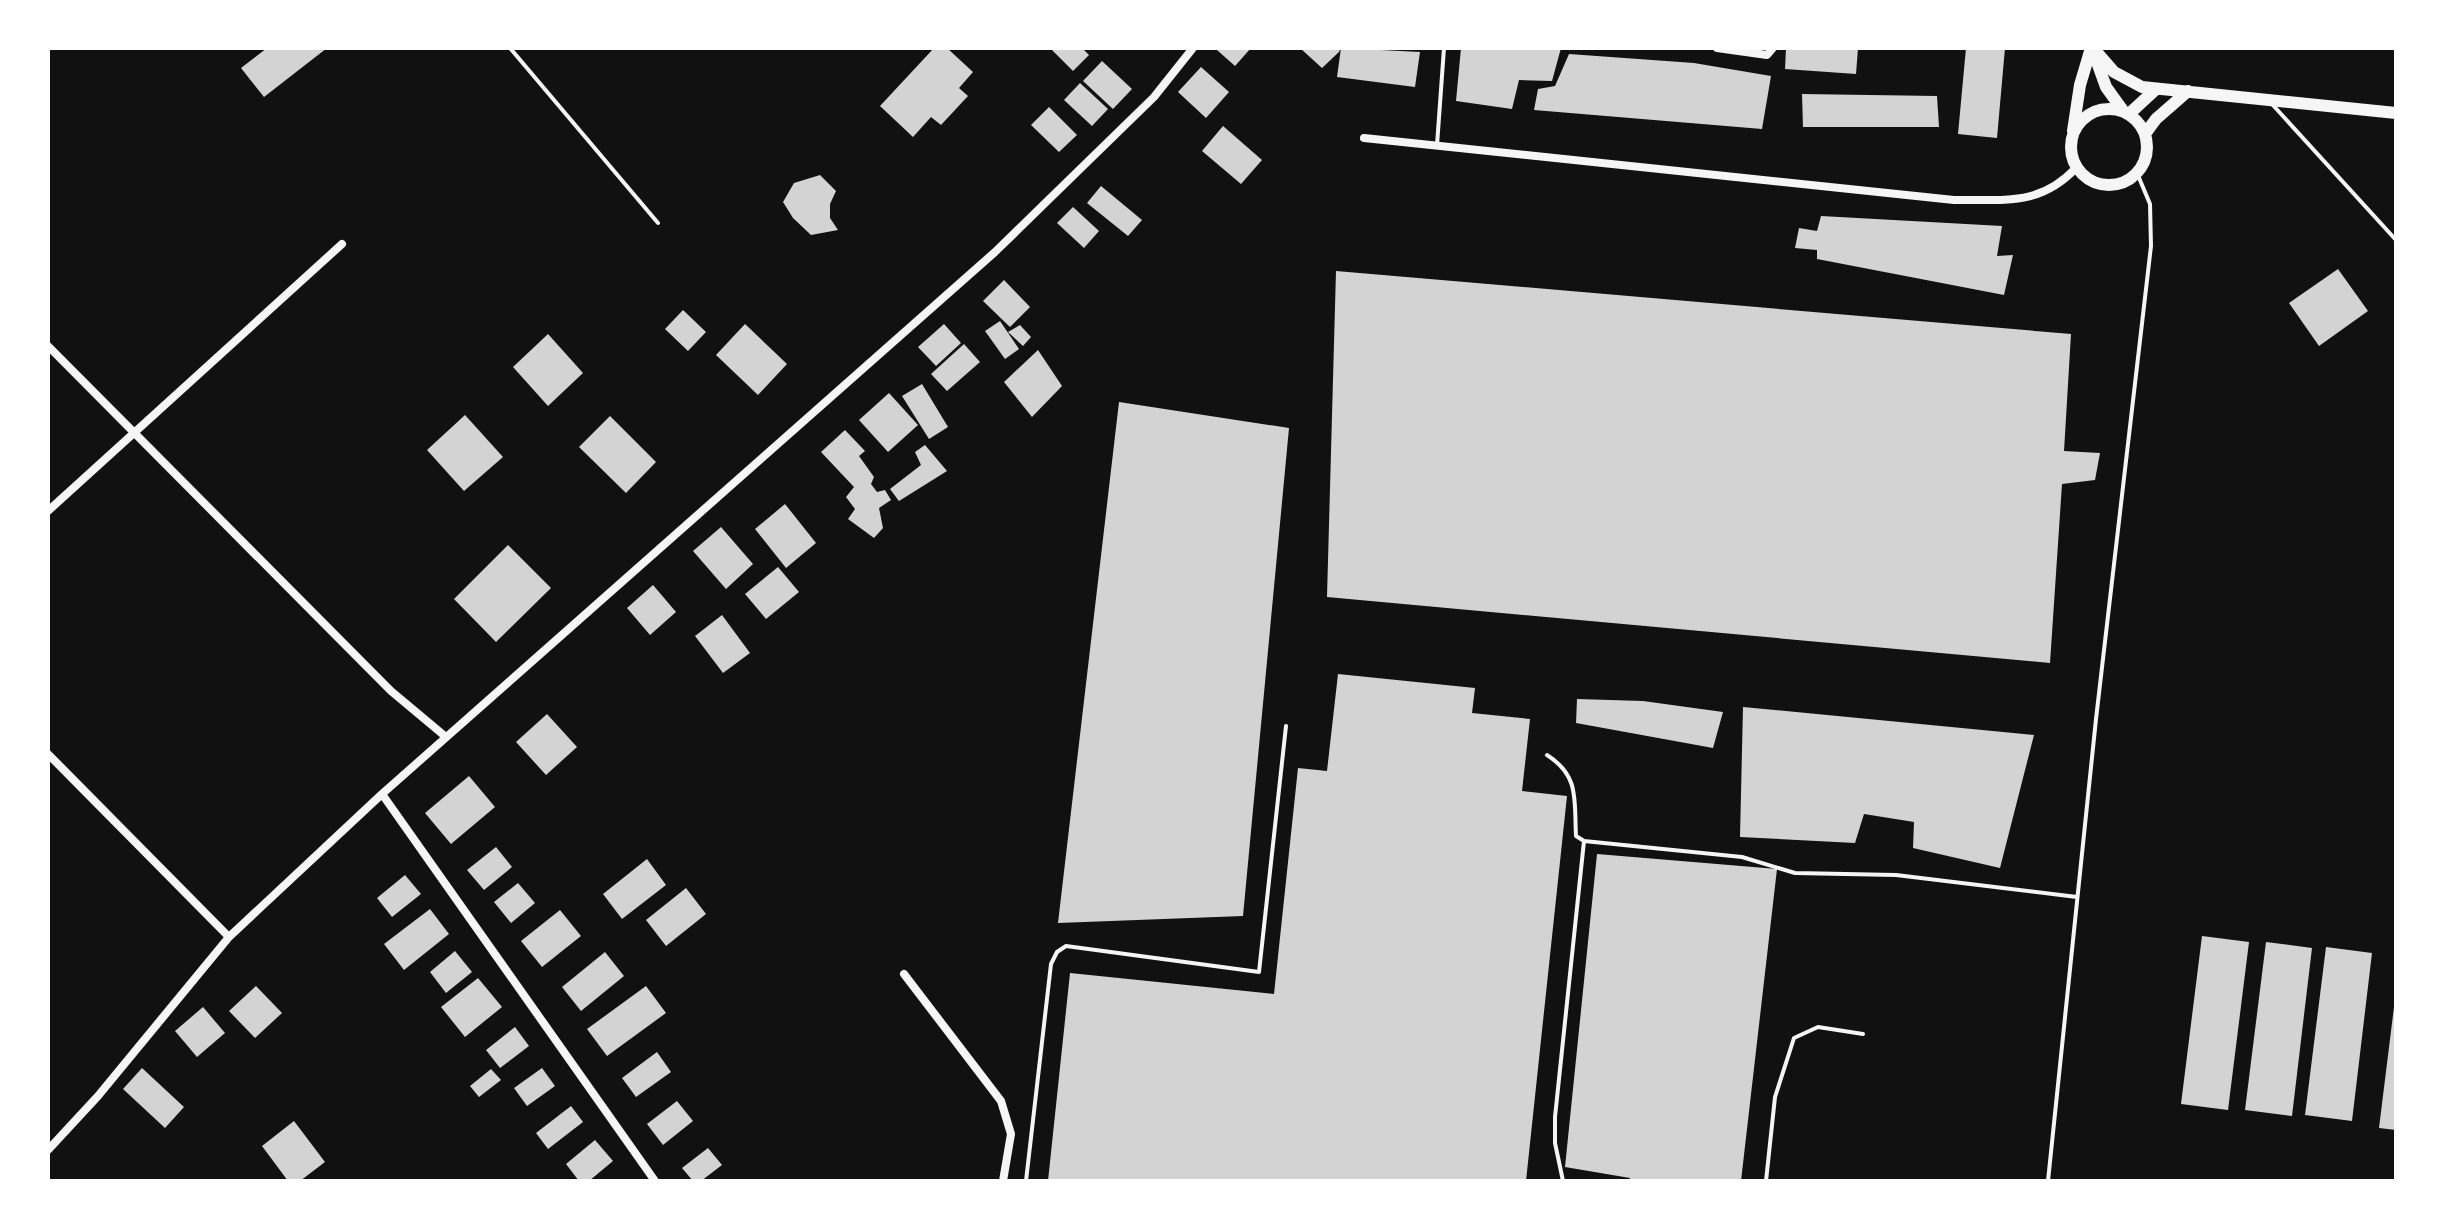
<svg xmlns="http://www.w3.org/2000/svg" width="2444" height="1229" font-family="Manrope,sans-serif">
	<rect width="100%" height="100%" fill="#111"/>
	<path fill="#d3d3d3" d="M267 48H327L264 97 241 68Z
		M934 48H947L973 72 959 88 968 96 941 125 931 117 913 137 880 106Z
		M1050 48H1082L1089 55 1073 71Z
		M1219 48H1251L1235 66 1217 50Z
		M1300 48H1337L1340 51 1322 68Z
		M1341 48 1420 52 1415 87 1337 77Z
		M1461 48H1561L1552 81 1519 80 1512 109 1456 101Z
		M1786 48H1858L1856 74 1785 69Z
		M1966 48H2005L1997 138 1958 134Z
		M1569 54 1694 63 1771 76 1762 129 1534 110 1538 89 1555 86Z
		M1102 61 1132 89 1113 109 1083 81Z
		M1201 67 1229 92 1206 118 1178 92Z
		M1080 83 1108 109 1092 126 1064 100Z
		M1802 94 1937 96 1939 127H1803Z
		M1049 107 1077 135 1059 152 1031 125Z
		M1223 126 1262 160 1241 184 1202 151Z
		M820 175 836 191 830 204V218L838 230 811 235 793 218 783 202 794 183Z
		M1101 186 1142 220 1128 236 1087 203Z
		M1073 207 1099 231 1084 248 1057 223Z
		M1821 216 2002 226 1997 256 2013 255 2004 295 1817 259V250L1795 248 1799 228 1817 231Z
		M2338 269 2368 311 2319 346 2289 303Z
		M1336 271 2071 334 2064 451 2100 453 2095 480 2062 484 2050 663 1327 597Z
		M1004 280 1030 307 1010 327 983 301Z
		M683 310 706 332 688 351 665 329Z
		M1000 321 1019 349 1005 359 985 331Z
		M745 324 787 364 758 395 716 355Z
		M944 324 961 343 936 366 918 347Z
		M1020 325 1031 337 1023 346 1008 332Z
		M548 334 583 373 548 406 513 367Z
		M964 344 980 362 947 391 931 374Z
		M1038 350 1062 386 1032 417 1004 382Z
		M922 384 948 427 929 439 902 396Z
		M889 393 918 425 888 452 859 420Z
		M1119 402 1289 428 1243 916 1058 923Z
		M465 415 503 457 464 491 427 450Z
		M610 416 656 462 626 493 579 447Z
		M845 430 865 451 859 456 874 477 871 484 877 492 885 490 891 500 879 508 883 528 874 538 848 519 855 509 846 497 854 487 821 452Z
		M925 445 947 471 899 501 890 489 921 465 915 452Z
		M785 504 816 543 786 568 755 529Z
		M721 527 753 564 726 589 693 551Z
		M508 545 551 588 496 642 454 599Z
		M778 567 799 592 766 619 745 594Z
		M653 585 676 612 650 635 627 608Z
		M722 615 750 653 723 673 695 636Z
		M1338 674 1475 688 1472 713 1530 719 1522 791 1567 796 1526 1181H1048L1070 973 1274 994 1298 768 1327 771Z
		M1577 699 1643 701 1723 712 1713 748 1576 723Z
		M1743 707 2034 735 2000 868 1913 848 1914 822 1864 814 1855 843 1740 837Z
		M547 714 577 747 546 775 516 742Z
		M469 776 495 807 451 844 425 813Z
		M496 847 512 867 484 890 467 870Z
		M1597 854 1777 869 1741 1181H1629L1630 1178 1565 1167Z
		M647 859 666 885 622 919 603 894Z
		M405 875 421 894 392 917 377 898Z
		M518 883 535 903 511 923 494 902Z
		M686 888 706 914 666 946 646 920Z
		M430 909 449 934 404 970 384 944Z
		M560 910 581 936 542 967 521 941Z
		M2202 936 2249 942 2228 1110 2181 1104Z
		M2266 942 2312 948 2292 1116 2245 1110Z
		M2326 947 2372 953 2352 1121 2305 1115Z
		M455 951 472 972 446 993 430 972Z
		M605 952 624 976 581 1011 562 987Z
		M478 978 502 1007 465 1037 441 1007Z
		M256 986 282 1013 255 1038 229 1011Z
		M646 986 666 1013 607 1056 587 1029Z
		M203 1007 225 1033 197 1057 175 1031Z
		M2394 1007H2396V1130L2379 1128Z
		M515 1027 529 1046 500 1068 486 1050Z
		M657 1052 671 1072 636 1097 622 1078Z
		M142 1068 184 1107 165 1128 123 1089Z
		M542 1068 555 1086 527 1106 514 1088Z
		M491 1069 501 1080 479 1097 470 1086Z
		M677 1101 693 1121 663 1145 647 1124Z
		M571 1106 583 1122 548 1149 536 1133Z
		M294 1121 325 1162 300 1181H288L262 1146Z
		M595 1140 613 1161 589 1181H579L566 1164Z
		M708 1148 722 1165 701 1181H693L682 1168Z"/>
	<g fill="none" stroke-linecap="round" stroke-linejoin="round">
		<path stroke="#f5f5f5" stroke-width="4" d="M510 48 658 223
			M2271 103 2396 240
			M1437 145 1444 48
			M1547 755C1580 776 1574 800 1576 836L1584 841 1555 1117V1143L1563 1181
			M1584 841 1742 857 1795 873 1896 875 2077 897
			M1026 1181 1051 964 1057 952 1066 946 1259 972 1286 726
			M1766 1181 1775 1097 1794 1038 1818 1027 1863 1034
			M2048 1181 2096 719 2151 246 2150 204 2137 173"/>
		<path stroke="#f5f5f5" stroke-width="8" d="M1717 48 1767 55 1773 48
			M1364 138 1954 200C2004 199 2039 207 2076 168
			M48 346 391 691 446 737
			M48 511 342 244
			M48 754 229 937
			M382 794 655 1181
			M904 974 1001 1101 1011 1134 1003 1181
			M48 1150 98 1096 229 937 382 794 995 252 1154 97 1193 48"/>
		<path stroke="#f5f5f5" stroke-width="12" d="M2093 48 2114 72 2142 87 2396 113
			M2093 51 2106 87 2124 112
			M2071 147a38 38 0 1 1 76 0a38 38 0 1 1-76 0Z
			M2129 114 2156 89
			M2073 131 2080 85 2091 48
			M2145 134 2156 119 2188 91"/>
	</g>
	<rect width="2444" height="1229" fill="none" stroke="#ffffff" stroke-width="100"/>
</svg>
